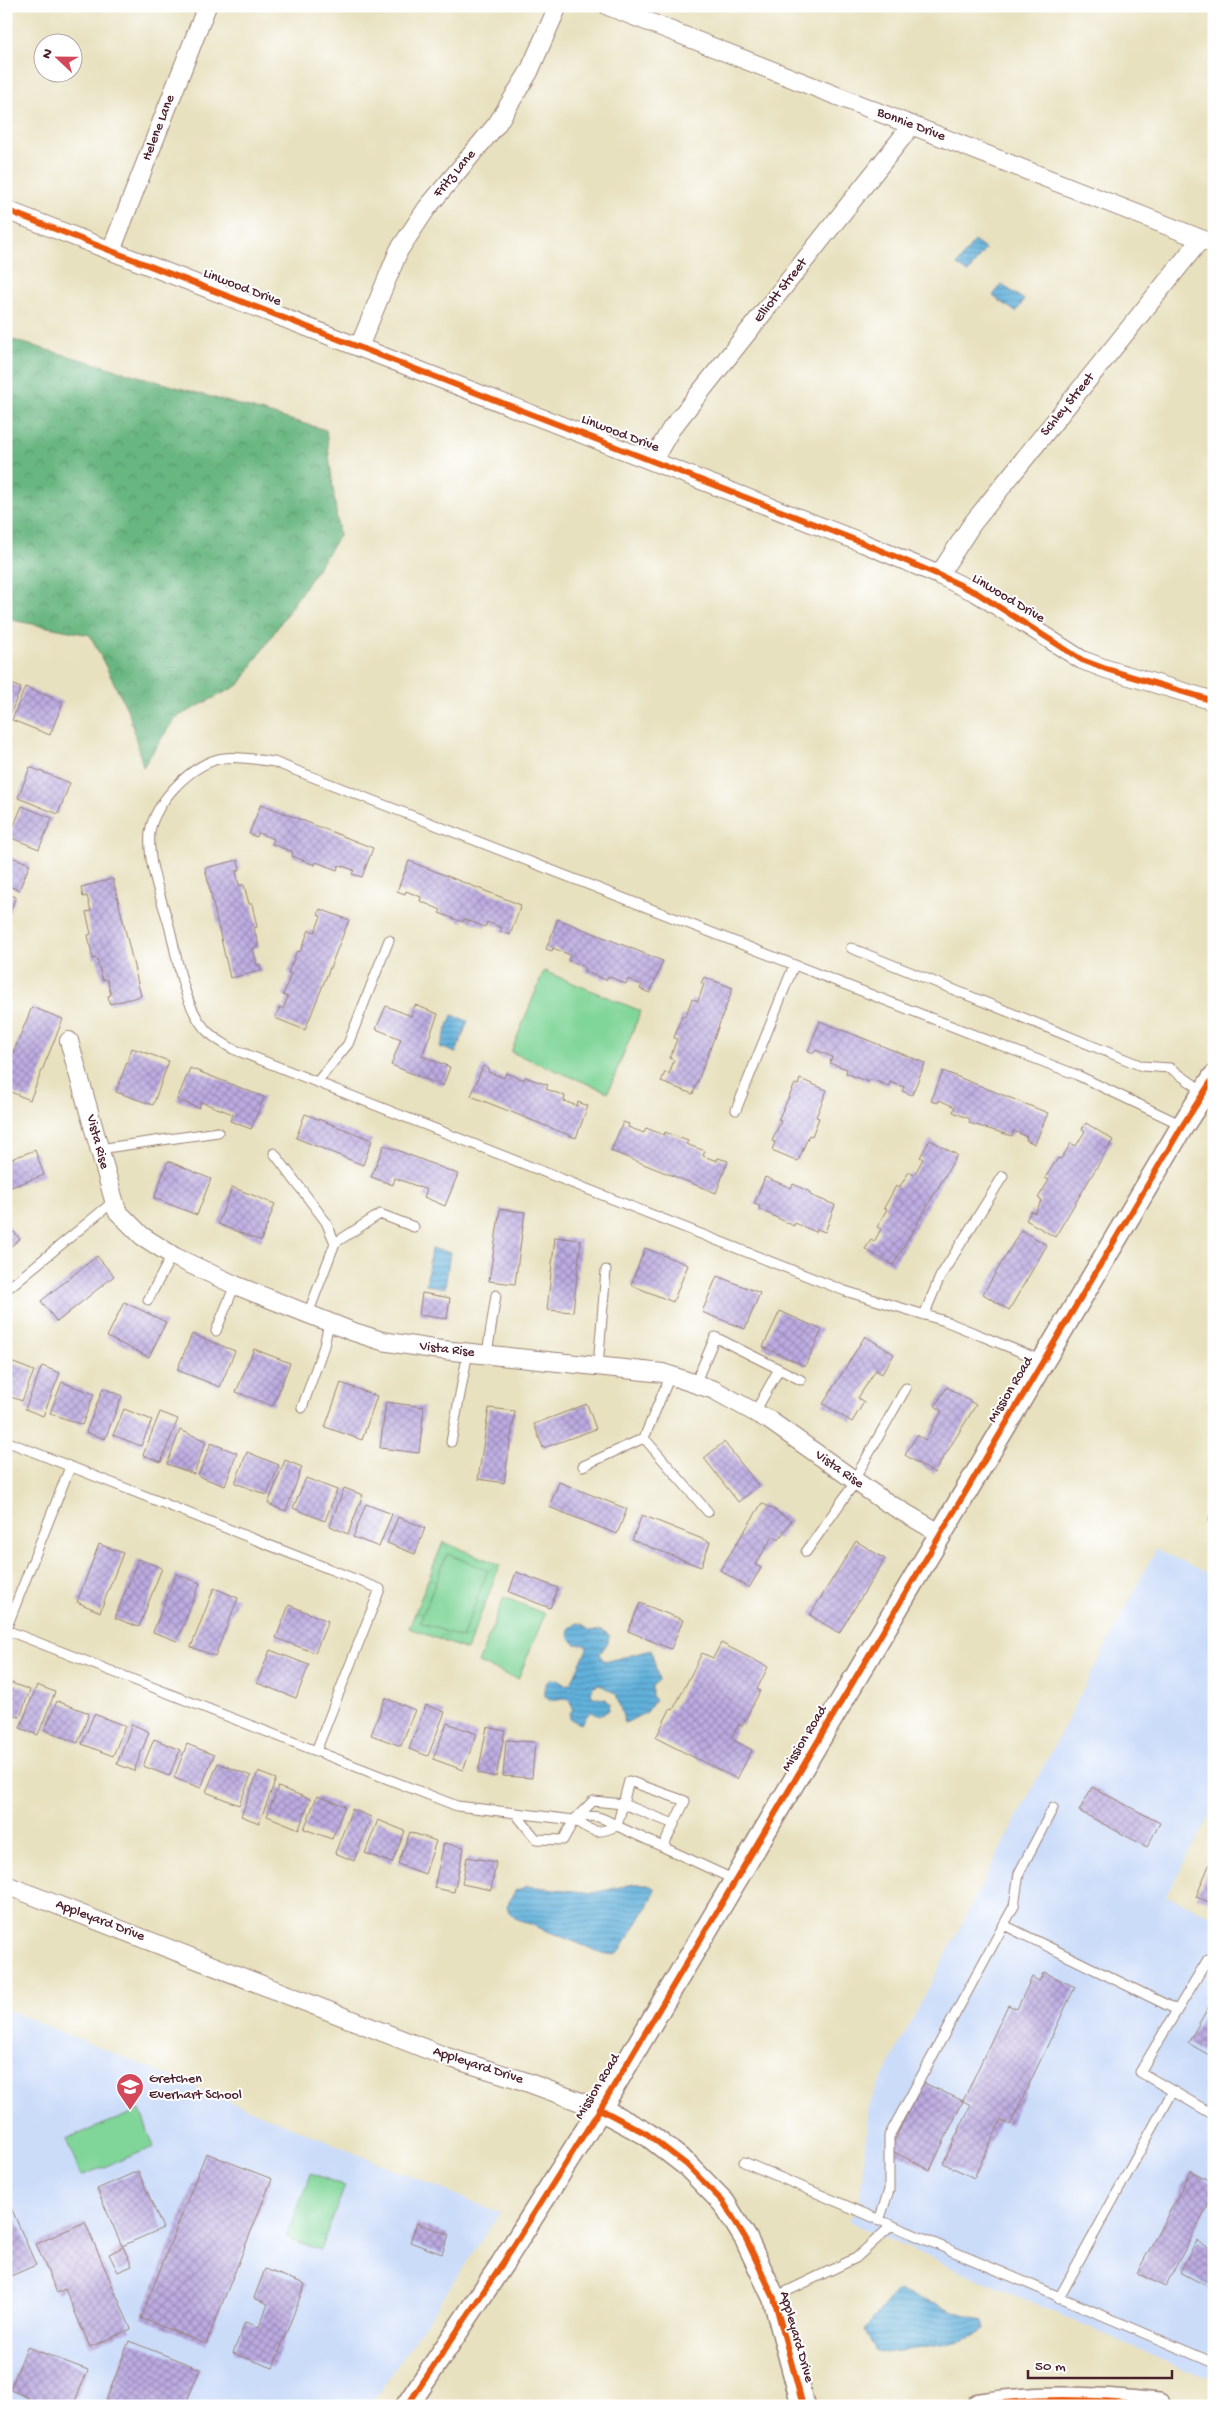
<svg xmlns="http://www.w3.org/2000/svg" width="1220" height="2412" font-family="'Gochi Hand',sans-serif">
	<defs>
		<pattern id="forest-crowns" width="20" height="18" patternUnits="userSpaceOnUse" patternTransform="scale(1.25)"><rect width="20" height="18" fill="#68b680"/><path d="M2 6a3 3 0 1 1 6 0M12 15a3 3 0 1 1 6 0" fill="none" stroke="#589369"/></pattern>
		<pattern id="park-crowns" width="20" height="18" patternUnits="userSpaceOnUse" patternTransform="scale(1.25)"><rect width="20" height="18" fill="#80d598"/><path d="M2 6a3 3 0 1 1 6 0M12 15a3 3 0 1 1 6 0" fill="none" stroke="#70b683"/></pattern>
		<pattern id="water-rules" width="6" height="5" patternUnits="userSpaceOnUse" patternTransform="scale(1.25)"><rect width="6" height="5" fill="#60b1db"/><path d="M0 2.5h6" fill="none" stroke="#518fb2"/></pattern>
		<pattern id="building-cross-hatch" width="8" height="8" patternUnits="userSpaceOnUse" patternTransform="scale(1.25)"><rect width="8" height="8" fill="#bbabe1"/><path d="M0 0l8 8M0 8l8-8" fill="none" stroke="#9a8bb7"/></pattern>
	</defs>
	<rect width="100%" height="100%" fill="#fff"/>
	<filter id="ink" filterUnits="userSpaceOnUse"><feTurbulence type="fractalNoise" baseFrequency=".02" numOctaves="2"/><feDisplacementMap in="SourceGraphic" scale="10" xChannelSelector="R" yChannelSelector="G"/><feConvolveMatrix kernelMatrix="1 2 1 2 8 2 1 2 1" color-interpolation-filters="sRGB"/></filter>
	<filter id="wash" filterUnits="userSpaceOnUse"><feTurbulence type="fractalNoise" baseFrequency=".0096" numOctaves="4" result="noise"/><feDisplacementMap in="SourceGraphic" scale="20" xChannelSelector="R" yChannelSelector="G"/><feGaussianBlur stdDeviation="1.12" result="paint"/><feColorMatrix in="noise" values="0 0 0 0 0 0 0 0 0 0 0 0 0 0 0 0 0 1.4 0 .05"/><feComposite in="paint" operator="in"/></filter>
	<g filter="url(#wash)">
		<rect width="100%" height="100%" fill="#e8e1bf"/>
		<path fill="#cbdcf9" d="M1156 1549 1214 1576V1808L1166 1896 1214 1916V2380L1181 2368 849 2222 860 2201 869 2103Z
			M6 2009 500 2213 370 2406H6Z"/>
		<path fill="url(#forest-crowns)" stroke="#596a56" d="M6 338 326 430 339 536 239 685 175 718 143 767 129 713 90 635 6 619Z"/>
		<path fill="url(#park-crowns)" stroke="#657a62" d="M443 1542 500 1565 467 1650 409 1628Z"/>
		<path fill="#80d598" stroke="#657a62" d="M544 971 641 1011 608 1092 511 1052Z
			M447 1554 488 1570 462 1638 420 1622Z
			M504 1597 545 1614 518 1679 478 1663Z
			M140 2110 154 2147 81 2176 66 2139Z
			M311 2173 345 2186 320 2250 286 2237Z"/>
		<path fill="url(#water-rules)" stroke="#556883" d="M974 241 985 249 968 273 957 265Z
			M1001 284 1024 300 1016 312 993 296Z
			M452 1015 468 1021 456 1053 440 1047Z
			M431 1249 450 1252 445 1288 426 1285Z
			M577 1623 584 1625 590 1631 602 1630 609 1635 608 1643 600 1652 601 1657 605 1662 651 1650 659 1680 652 1686V1697L655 1700 647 1712 625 1723 616 1694 599 1684 592 1687 591 1695 596 1698 606 1699 610 1704 609 1710 602 1715 590 1712 581 1724 570 1719V1714L573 1708 570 1701 564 1698 551 1700 545 1696V1685C551 1675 558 1680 565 1685L571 1683 587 1649 586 1645 575 1644 568 1636 569 1629Z
			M634 1884H648L655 1889 652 1898 622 1948 615 1955 602 1953 515 1918 509 1912 507 1906 515 1891 527 1886 593 1893Z
			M899 2291 983 2321 985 2330C963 2346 914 2348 886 2353L876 2351 865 2329 894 2293Z"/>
		<g id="blocks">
			<path fill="url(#building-cross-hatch)" d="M6 682 21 688 6 724Z
				M25 687 63 702 50 735 12 720Z
				M30 767 70 783 58 814 18 798Z
				M261 804 373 848 362 877 352 874 354 870 339 865 337 870 316 862 315 865 292 856 293 852 272 844 274 839 258 833 257 837 249 834Z
				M22 806 52 818 39 849 9 837Z
				M6 855 30 864 19 890 6 885Z
				M238 860 240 870 236 871 239 885H244L249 904H252L257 927 254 928 259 947 253 948 257 965 260 964 261 971 230 978 205 868Z
				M409 861 521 905 510 935 500 931 502 928 487 922 485 927 464 919 463 922 439 913 441 910 420 901 421 897 406 891 405 894 397 891Z
				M113 879 141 996 110 1004 108 996 111 995 107 979 102 980 97 958 93 959 88 935 91 934 86 912 91 911 87 896 83 897 81 887Z
				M6 893 16 897 6 921Z
				M320 909 349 920 305 1030 275 1018 280 1007 283 1009 288 997 283 995 291 974 288 973 297 951 300 952 309 930 315 932 321 916 318 915Z
				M558 919 663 961 650 993 640 989 642 985 628 979 626 984 608 976 606 980 584 971 585 967 568 960 570 955 553 948 552 951 546 949Z
				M704 977 733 988 693 1094 661 1082 665 1072 669 1074 674 1060 670 1058 677 1039 674 1038 682 1015 685 1017 692 999 698 1001 704 984 701 983Z
				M415 1005 438 1014 422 1056 450 1067 443 1086 391 1065 401 1039 376 1029 386 1006 411 1016Z
				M32 1007 63 1019 30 1100 6 1090V1070Z
				M820 1021 925 1063 912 1095 902 1091 904 1087 890 1082 889 1086 870 1079 868 1082 846 1073 847 1069 830 1063 832 1057 816 1050 814 1053 808 1051Z
				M132 1048 169 1061 153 1105 116 1092Z
				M483 1066 489 1069 488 1072 504 1078 506 1073 524 1080 525 1077 548 1085 546 1089 565 1096 564 1101 577 1106 578 1102 588 1106 576 1138 471 1096Z
				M190 1068 264 1097 251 1129 230 1121 233 1114 201 1102 199 1108 177 1100Z
				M943 1071 1048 1113 1035 1144 1026 1140 1027 1137 1014 1131 1012 1136 969 1123 970 1119 953 1112 955 1107 939 1100 938 1103 931 1101Z
				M800 1079 827 1090 816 1117 819 1118 812 1136 809 1135 798 1161 772 1150 775 1142 772 1141 781 1121 778 1120 795 1084 798 1085Z
				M305 1114 372 1140 363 1165 296 1138Z
				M623 1122 629 1124 628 1127 644 1133 646 1128 664 1135 665 1132 688 1141 686 1144 705 1151 703 1156 717 1161 718 1158 728 1161 716 1193 611 1151Z
				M1086 1123 1113 1140 1055 1237 1026 1220 1031 1211 1035 1213 1042 1200 1038 1198 1049 1180 1045 1178 1058 1158 1061 1159 1071 1143 1076 1146 1085 1131 1082 1129Z
				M930 1140 957 1155 893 1265 865 1249 871 1240 874 1242 881 1229 877 1227 887 1209 884 1208 896 1186 899 1188 909 1172 914 1175 923 1159 920 1157Z
				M384 1145 458 1174 445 1206 424 1197 427 1190 395 1178 393 1185 371 1177Z
				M35 1150 44 1175 6 1189V1161Z
				M168 1161 211 1179 197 1215 154 1198Z
				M765 1177 791 1188 793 1184 810 1192V1195L835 1205 825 1232 817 1229 816 1232 795 1223 794 1226 759 1209 760 1206 754 1204Z
				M232 1187 275 1204 261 1241 218 1224Z
				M500 1209 525 1212 515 1284 489 1281Z
				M6 1223 20 1239 6 1250Z
				M1021 1230 1047 1245 1009 1310 983 1294Z
				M555 1237 581 1240 573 1312 547 1310Z
				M645 1248 688 1265 673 1302 631 1285Z
				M97 1256 114 1276 57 1322 41 1301Z
				M717 1276 760 1293 745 1329 702 1312Z
				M422 1293 450 1298 447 1319 419 1315Z
				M124 1302 166 1322 149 1357 107 1337Z
				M780 1311 822 1330 805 1366 763 1347Z
				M192 1334 235 1351 220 1387 177 1370Z
				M865 1336 894 1354 882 1374 876 1370 858 1398 864 1402 852 1422 823 1404Z
				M254 1349 290 1363 273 1406 236 1392Z
				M6 1360 34 1371 22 1401 6 1395Z
				M42 1366 60 1373 43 1416 25 1409Z
				M62 1382 94 1394 82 1425 50 1413Z
				M341 1383 377 1396 362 1440 325 1427Z
				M947 1387 976 1405 934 1473 905 1455 917 1435 925 1440 942 1411 935 1406Z
				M103 1388 122 1396 105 1439 86 1432Z
				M1214 1391V1411L1207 1408Z
				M386 1402 424 1407 419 1453 380 1448Z
				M587 1404 596 1429 543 1448 534 1424Z
				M489 1408 515 1411 504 1483 478 1479Z
				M124 1409 152 1420 141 1446 113 1435Z
				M160 1412 178 1419 161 1462 143 1455Z
				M180 1430 206 1441 194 1474 167 1464Z
				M724 1442 759 1486 738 1502 704 1458Z
				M211 1443 237 1453 225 1486 198 1476Z
				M247 1452 279 1465 267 1495 235 1483Z
				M285 1460 302 1467 286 1511 268 1504Z
				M306 1478 337 1490 325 1521 293 1508Z
				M559 1482 627 1509 617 1534 549 1507Z
				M344 1488 363 1495 348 1534 330 1526Z
				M762 1503 791 1520 779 1540 773 1536 755 1565 761 1568 749 1588 720 1570Z
				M366 1504 392 1514 379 1547 353 1537Z
				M642 1515 710 1542 701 1567 632 1540Z
				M398 1517 425 1528 415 1554 387 1543Z
				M856 1541 885 1559 839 1633 810 1615Z
				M99 1544 123 1553 100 1612 77 1602Z
				M138 1559 162 1568 139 1627 115 1618Z
				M516 1572 558 1588 550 1608 509 1592Z
				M176 1574 200 1583 177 1641 153 1632Z
				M214 1588 238 1598 215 1656 191 1647Z
				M640 1603 683 1620 671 1649 628 1631Z
				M289 1605 328 1621 315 1653 276 1638Z
				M721 1643 768 1667 757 1689 760 1691 742 1726 739 1724 731 1739 752 1750 737 1779 656 1738 670 1709 673 1710 702 1653 713 1658Z
				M270 1650 309 1665 296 1698 257 1683Z
				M6 1681 30 1690 20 1717 6 1712Z
				M37 1685 55 1692 38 1735 20 1728Z
				M385 1698 415 1710 401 1746 371 1735Z
				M57 1701 89 1713 78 1743 45 1730Z
				M426 1705 445 1712 428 1756 409 1749Z
				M94 1714 125 1726 113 1756 82 1744Z
				M447 1723 477 1734 463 1770 433 1759Z
				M132 1724 149 1732 134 1771 117 1764Z
				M487 1727 505 1731 496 1777 478 1773Z
				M154 1739 180 1750 169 1776 143 1766Z
				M506 1740 535 1742 532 1778 503 1776Z
				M187 1744 214 1755 201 1788 174 1778Z
				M218 1763 251 1776 239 1805 206 1792Z
				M258 1772 276 1779 259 1823 241 1816Z
				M278 1787 310 1799 299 1829 267 1816Z
				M1092 1787 1160 1823 1147 1847 1079 1811Z
				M317 1796 345 1806 332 1839 304 1829Z
				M352 1809 371 1817 354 1861 335 1853Z
				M378 1820 405 1831 392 1863 365 1853Z
				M410 1832 436 1841 425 1874 398 1864Z
				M444 1843 464 1847 454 1892 434 1888Z
				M1214 1853V1904L1196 1897Z
				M467 1857 496 1862 491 1890 462 1884Z
				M1044 1972 1075 1987 1010 2125 1001 2120 974 2178 943 2163 971 2105 963 2101 930 2170 890 2150 922 2082 963 2101 1008 2005 1017 2009 1032 1977 1039 1981Z
				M1214 1997V2058L1188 2043Z
				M206 2153 272 2179 206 2344 141 2318Z
				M138 2171 163 2228 122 2246 97 2189Z
				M1191 2171 1214 2183V2195L1165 2287 1137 2273Z
				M9 2203 36 2265 6 2278V2205Z
				M85 2222 131 2329 90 2347 65 2289 57 2293 36 2244Z
				M417 2223 449 2235 442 2254 410 2242Z
				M1197 2241 1214 2250V2290L1180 2272Z
				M123 2247 132 2266 118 2272 109 2254Z
				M265 2269 305 2284 273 2368 233 2353 245 2322 259 2327 268 2304 254 2298Z
				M129 2341 200 2369 185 2406H104Z
				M27 2347 88 2370 73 2406H25L28 2397 10 2390Z"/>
		</g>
	</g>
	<g filter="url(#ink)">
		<use href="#blocks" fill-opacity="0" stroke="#998075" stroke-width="1"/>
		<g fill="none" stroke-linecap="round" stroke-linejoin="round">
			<defs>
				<path id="service" d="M851 948 1142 1066 1170 1068 1203 1091
					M317 1082 348 1044 389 940
					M736 1110 794 965
					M99 1149 218 1132
					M274 1153 326 1222 335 1243
					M6 1290 114 1201
					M148 1300 172 1255
					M308 1314 335 1243 380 1214 414 1227
					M924 1315 940 1277 1003 1176
					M216 1331 235 1285
					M487 1354 496 1295
					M1043 1361 945 1321 845 1291 233 1049C223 1043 213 1038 205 1029 183 1003 178 961 170 929 162 899 147 864 150 832 154 802 194 761 224 758 240 756 258 760 274 762L1077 1075 1182 1125
					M598 1366 606 1270
					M695 1384 715 1337 801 1380
					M302 1408 324 1346 329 1323
					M755 1412 779 1369
					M644 1438 670 1376
					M6 1441 380 1589 316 1751
					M451 1442 468 1352
					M583 1466 644 1438 708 1512
					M854 1480 906 1388
					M1214 1518V1522
					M806 1552 856 1481
					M6 1629 70 1467
					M6 1630 457 1806 574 1820C593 1832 596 1835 617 1826
					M516 1814 536 1839 563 1840 574 1820 593 1801 623 1804 674 1824
					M576 1819C594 1813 602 1817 617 1826L735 1880
					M617 1826 629 1781 685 1801 663 1847
					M1004 1925 1177 2010
					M1214 1959H1208L1140 2072 1214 2115
					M744 2162 1214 2363
					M879 2221 889 2190V2136L1014 1906 1019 1873 1053 1808
					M775 2297 856 2258 891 2226
					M1059 2298 1173 2091"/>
				<path id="minor" d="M608 6 1214 244
					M6 210 863 543 939 575 977 593 1082 660 1106 669 1214 701
					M111 251 207 6
					M359 347 399 250 427 208 497 124 529 72 558 6
					M653 460 671 429 912 125
					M939 575 972 524 1201 239
					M69 1041 117 1211 142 1236 175 1257 235 1285 351 1331 382 1341 433 1349 663 1373 714 1390 769 1420 881 1499 941 1534
					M6 1885 444 2056 518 2079 600 2109"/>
				<path id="tertiary" d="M600 2109 647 2134 687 2165 724 2203 746 2239 774 2298 803 2406
					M407 2406 502 2264 600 2109 1183 1125 1214 1077"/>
				<path id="secondary" d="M979 2406C1037 2397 1099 2399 1158 2406"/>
			</defs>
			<use href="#service" stroke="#998075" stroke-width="11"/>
			<use href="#minor" stroke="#998075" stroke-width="20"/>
			<use href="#tertiary" stroke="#998075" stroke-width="25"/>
			<use href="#secondary" stroke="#998075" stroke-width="28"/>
			<use href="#service" stroke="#fff" stroke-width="9"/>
			<use href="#minor" stroke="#fff" stroke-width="18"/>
			<use href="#tertiary" stroke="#fff" stroke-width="22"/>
			<use href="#secondary" stroke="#fff" stroke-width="25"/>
			<defs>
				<path id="cycleway" d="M6 210 863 543 939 575 977 593 1082 660 1106 669 1214 701
					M600 2109 647 2134 687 2165 724 2203 746 2239 774 2298 803 2406
					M407 2406 502 2264 600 2109 1183 1125 1214 1077
					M979 2406C1037 2397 1099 2399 1158 2406"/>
			</defs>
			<use href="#cycleway" stroke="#fff" stroke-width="9"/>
			<use href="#cycleway" stroke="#e8590c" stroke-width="6"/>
		</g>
	</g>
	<defs>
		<symbol id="school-pin" viewBox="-11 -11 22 30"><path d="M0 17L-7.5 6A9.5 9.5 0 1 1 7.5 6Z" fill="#d1495b" stroke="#fff"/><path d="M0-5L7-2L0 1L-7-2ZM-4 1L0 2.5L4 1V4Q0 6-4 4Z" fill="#fff"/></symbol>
	</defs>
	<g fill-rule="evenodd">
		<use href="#school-pin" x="114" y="2071" width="32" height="43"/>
	</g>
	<g text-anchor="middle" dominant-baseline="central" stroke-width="4" stroke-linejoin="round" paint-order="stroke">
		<g font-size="14" fill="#4a1f2b" stroke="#fff">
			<text transform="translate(911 125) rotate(21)">Bonnie Drive</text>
			<text transform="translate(159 128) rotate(-69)">Helene Lane</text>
			<text transform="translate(455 174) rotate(-50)">Fritz Lane</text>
			<text transform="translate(242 288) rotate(21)">Linwood Drive</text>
			<text transform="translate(781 291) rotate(-52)">Elliott Street</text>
			<text transform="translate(1068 405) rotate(-51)">Schley Street</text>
			<text transform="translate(620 434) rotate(21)">Linwood Drive</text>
			<text transform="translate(1008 599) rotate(31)">Linwood Drive</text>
			<text transform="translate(97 1142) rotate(75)">Vista Rise</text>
			<text transform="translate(447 1350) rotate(7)">Vista Rise</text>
			<text transform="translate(1011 1390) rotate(-59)">Mission Road</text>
			<text transform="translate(839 1470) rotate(35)">Vista Rise</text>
			<text transform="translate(805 1739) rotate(-59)">Mission Road</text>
			<text transform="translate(100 1921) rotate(21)">Appleyard Drive</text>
			<text transform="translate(478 2066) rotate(18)">Appleyard Drive</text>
			<text transform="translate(598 2087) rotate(-59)">Mission Road</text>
			<text transform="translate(796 2337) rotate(74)">Appleyard Drive</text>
		</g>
		<g font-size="14" fill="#4a1f2b" stroke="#fff" text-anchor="start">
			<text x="149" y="2079">Gretchen<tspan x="149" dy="16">Everhart School</tspan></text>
		</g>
	</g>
	<rect width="1220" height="2412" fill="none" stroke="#fff" stroke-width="25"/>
	<g transform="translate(58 58) rotate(292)"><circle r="24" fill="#ffffff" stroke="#b7a5aa"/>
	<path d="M0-4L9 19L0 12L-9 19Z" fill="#d1495b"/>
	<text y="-8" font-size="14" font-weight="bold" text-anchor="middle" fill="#4a1f2b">N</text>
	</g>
	<path d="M1028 2370v8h144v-8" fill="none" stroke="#4a1f2b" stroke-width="2.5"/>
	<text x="1035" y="2370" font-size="15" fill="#4a1f2b" stroke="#ffffff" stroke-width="4" paint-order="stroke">50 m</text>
</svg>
